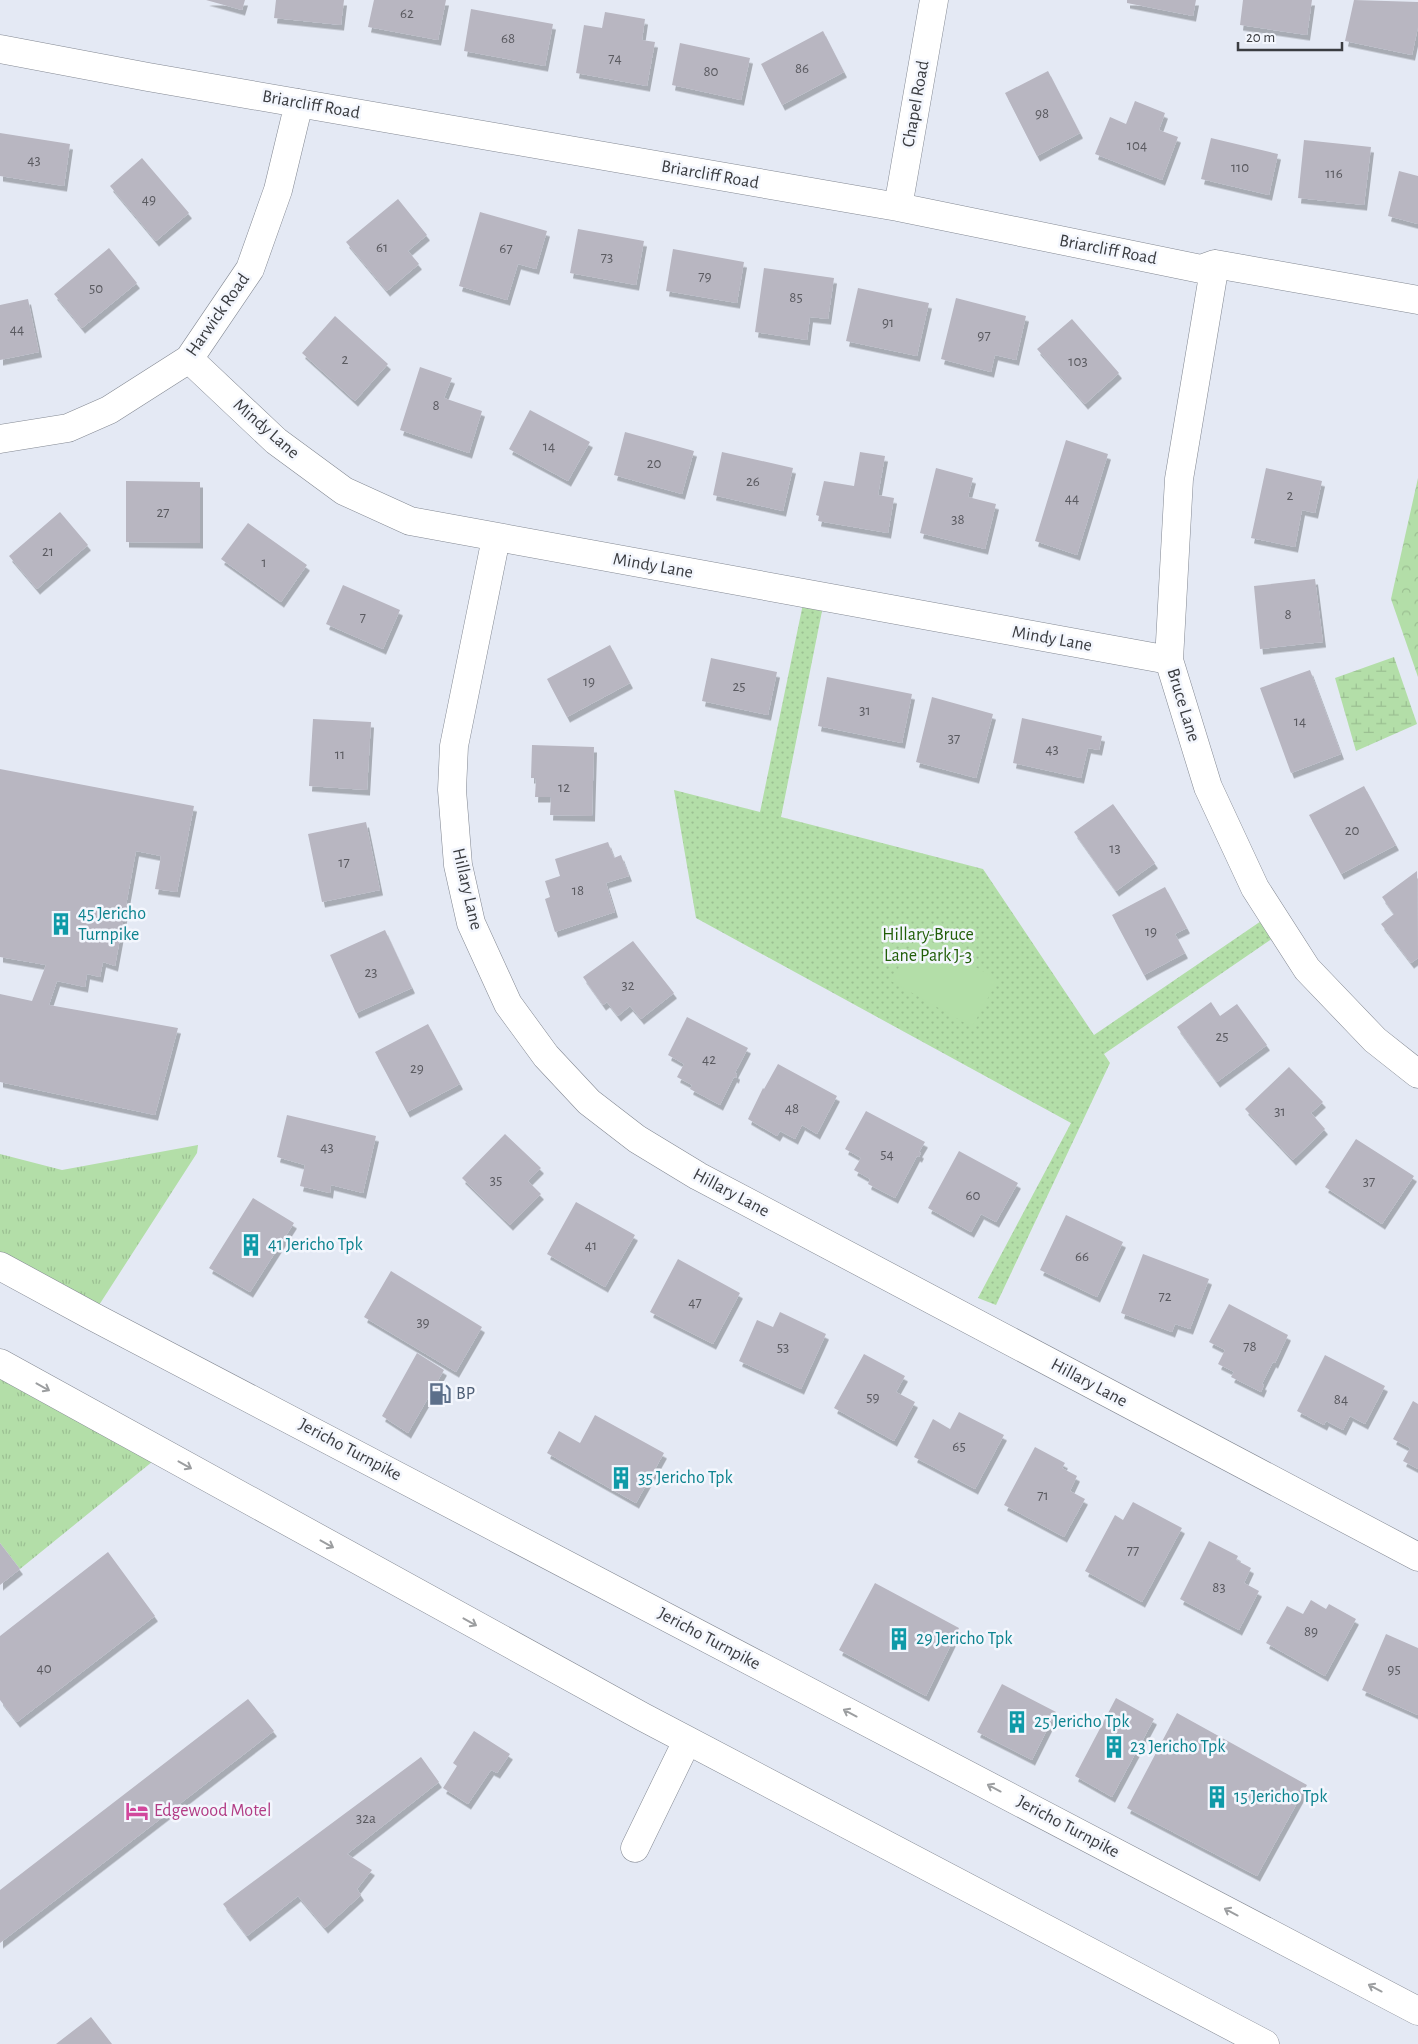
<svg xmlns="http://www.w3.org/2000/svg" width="1418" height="2044" font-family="'Alegreya Sans',sans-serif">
	<defs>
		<pattern id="grass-tufts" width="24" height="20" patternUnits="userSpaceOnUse" patternTransform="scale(1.25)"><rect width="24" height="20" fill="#b3dea8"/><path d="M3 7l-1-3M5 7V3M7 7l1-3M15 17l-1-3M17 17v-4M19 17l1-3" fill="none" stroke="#9bbf92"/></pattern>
		<pattern id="forest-crowns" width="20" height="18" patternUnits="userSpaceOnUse" patternTransform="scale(1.25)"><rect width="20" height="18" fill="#b3dea8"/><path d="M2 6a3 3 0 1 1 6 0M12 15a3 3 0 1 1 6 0" fill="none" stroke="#9bbf92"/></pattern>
		<pattern id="wetland-marsh" width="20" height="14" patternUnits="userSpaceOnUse" patternTransform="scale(1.25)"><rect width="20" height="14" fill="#b3dea8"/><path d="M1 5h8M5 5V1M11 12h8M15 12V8" fill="none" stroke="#9bbf92"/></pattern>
		<pattern id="park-dots" width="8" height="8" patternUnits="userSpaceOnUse" patternTransform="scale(1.25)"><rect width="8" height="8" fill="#b3dea8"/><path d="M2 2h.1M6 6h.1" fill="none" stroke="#9bbf92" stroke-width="1.8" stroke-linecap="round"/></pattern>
		<filter id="shadow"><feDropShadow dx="3" dy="5.5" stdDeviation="0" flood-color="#0004"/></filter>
	</defs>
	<rect width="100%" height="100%" fill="#e4e9f4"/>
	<path fill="url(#grass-tufts)" d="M198 1145 197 1153 92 1316 0 1265V1154L62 1170Z
		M0 1363 163 1453 20 1569 0 1543Z"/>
	<path fill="url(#forest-crowns)" d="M1418 478V677L1391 599Z"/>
	<path fill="url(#wetland-marsh)" d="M1394 657 1417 724 1356 751 1335 678Z"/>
	<path fill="url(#park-dots)" d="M804 599 824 601 781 817 983 869 1094 1035 1267 917 1276 936 1104 1054 1110 1063 996 1305 978 1298 1071 1123 696 918 674 790 760 812Z"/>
	<path fill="#b3dea8" d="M918 934 998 980 972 1027 891 981Z"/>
	<path fill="#b8b6c1" filter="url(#shadow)" d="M206 0H245L242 10Z
		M276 0H344L341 25 274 18Z
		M374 0H446L438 40 368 27Z
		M1127 0H1196L1193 16 1127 3Z
		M1243 0H1312L1307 35 1240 25Z
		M1354 0 1418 2V27L1412 55 1345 41Z
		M471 9 553 24 545 66 464 51Z
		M605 12 645 19 642 40 655 42 647 86 576 73 584 25 602 28Z
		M823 31 844 72 782 105 761 64Z
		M680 43 750 58 741 100 672 85Z
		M1048 71 1080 133 1037 156 1005 93Z
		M1135 101 1165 113 1159 130 1178 137 1162 180 1095 154 1110 117 1126 124Z
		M0 133 70 144 64 186 0 176Z
		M1211 138 1278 154 1269 195 1201 179Z
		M1304 140 1371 147 1364 205 1298 198Z
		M142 158 189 213 156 241 110 186Z
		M1399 171 1418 176V224L1388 216Z
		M398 199 427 235 408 251 419 264 387 291 346 242Z
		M480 212 547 231 536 269 518 264 507 300 459 286Z
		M578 229 644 241 636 285 570 273Z
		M109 248 137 283 82 328 54 294Z
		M673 249 744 262 737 303 666 291Z
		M764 268 834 278 828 319 810 317 807 340 755 332Z
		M858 288 929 303 917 356 846 341Z
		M956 298 1026 316 1016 360 995 355 991 372 941 359Z
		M28 299 39 352 0 360V305Z
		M335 316 388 364 355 401 302 353Z
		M1072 319 1119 373 1085 404 1037 349Z
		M420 367 452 378 444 398 482 411 469 453 400 430Z
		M530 410 590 442 568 481 509 449Z
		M625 432 694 451 682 494 614 475Z
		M1066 440 1108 454 1077 555 1035 541Z
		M722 452 793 468 783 511 713 495Z
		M860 452 885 456 878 495 894 498 888 533 818 521 819 516 816 515 824 481 854 486Z
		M936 468 973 478 968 497 996 504 985 549 920 533Z
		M1266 468 1322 481 1315 513 1302 510 1295 547 1251 538Z
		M126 481 200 482V543L126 542Z
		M60 512 88 545 37 589 9 556Z
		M248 523 307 565 281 602 221 559Z
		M1315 579 1323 642 1260 649 1254 586Z
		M343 585 400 610 383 649 326 624Z
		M610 645 630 683 567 717 547 679Z
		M711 658 777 672 768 715 702 701Z
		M1310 670 1341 754 1291 773 1260 688Z
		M827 677 912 694 902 743 818 726Z
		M932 697 993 714 976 778 916 762Z
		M1022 718 1102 736 1099 750 1088 748 1081 778 1013 763Z
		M313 719 371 722 367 790 309 786Z
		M532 745 594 747 592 816 550 815 551 797H535L536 778H531Z
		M0 769 194 806 177 892 155 889 161 856 136 851 115 966 103 962 100 977 87 974 85 987 57 981 49 1005 178 1028 155 1115 0 1082V994L32 1001 46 965 0 957Z
		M1364 786 1396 845 1341 874 1309 815Z
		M1113 804 1155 863 1116 891 1074 832Z
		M366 822 380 890 322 902 308 834Z
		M608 842 614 858 621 855 629 876 606 883 615 912 555 932 545 899 550 897 545 881 560 876 555 859Z
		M1417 871 1418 958 1411 963 1381 924 1394 914 1382 897Z
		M1165 887 1187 928 1175 934 1185 953 1144 975 1112 915Z
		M385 930 412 988 356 1013 330 955Z
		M633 941 674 993 641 1019 630 1006 618 1016 607 1002 603 1005 583 977Z
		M1211 1002 1220 1016 1237 1004 1267 1045 1217 1082 1177 1027Z
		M687 1017 748 1048 735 1073 737 1074 736 1078 734 1077 720 1105 690 1089 692 1085 677 1077 684 1064 668 1055Z
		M428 1024 460 1084 407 1112 375 1052Z
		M778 1064 837 1096 817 1134 802 1125 795 1139 780 1131 777 1136 748 1119 763 1088 764 1089Z
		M1289 1067 1323 1102 1311 1113 1325 1129 1293 1160 1245 1109Z
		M866 1111 925 1142 919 1152 921 1153 919 1157 917 1156 895 1198 868 1184 870 1179 854 1170 861 1158 845 1149Z
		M287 1115 376 1136 363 1193 331 1185 330 1193 300 1186 305 1165 277 1157Z
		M505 1134 541 1168 528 1181 541 1194 510 1225 462 1178Z
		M1356 1139 1414 1176 1382 1224 1325 1187Z
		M959 1151 1018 1183 996 1222 981 1214 971 1232 928 1208Z
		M253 1198 294 1223 250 1292 209 1268Z
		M576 1202 635 1235 605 1287 547 1254Z
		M1066 1215 1123 1242 1097 1297 1040 1270Z
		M1143 1254 1209 1279 1190 1329 1175 1324 1172 1332 1121 1313Z
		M678 1259 740 1293 713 1344 650 1312Z
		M391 1271 482 1327 456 1372 364 1317Z
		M1229 1304 1288 1335 1275 1363 1273 1362 1262 1384 1264 1385 1261 1392 1231 1377 1234 1372 1218 1364 1225 1350 1209 1342Z
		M780 1312 826 1334 801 1389 739 1361 757 1320 773 1327Z
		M417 1353 444 1370 408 1433 382 1416Z
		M864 1354 905 1376 896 1392 915 1402 894 1441 834 1408Z
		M1325 1355 1385 1386 1365 1424 1350 1416 1343 1430 1326 1421 1324 1425 1297 1411Z
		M1413 1401 1418 1404V1469L1403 1461 1410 1448 1393 1439Z
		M959 1412 1004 1435 975 1489 914 1457 933 1419 950 1429Z
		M595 1415 664 1453 636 1503 547 1453 559 1431 580 1443Z
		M1035 1447 1065 1463 1062 1468 1077 1476 1070 1491 1085 1499 1064 1537 1004 1505Z
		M1133 1502 1182 1528 1142 1602 1085 1571 1115 1515 1123 1520Z
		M1209 1541 1238 1556 1236 1560 1251 1568 1244 1583 1259 1591 1239 1630 1180 1599Z
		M0 1543 20 1569 0 1585Z
		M108 1552 155 1616 17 1722 0 1700V1636Z
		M875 1583 959 1628 926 1696 839 1650Z
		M1311 1600 1326 1609 1329 1604 1356 1619 1325 1676 1266 1643 1287 1606 1303 1614Z
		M1386 1634 1418 1648V1715L1362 1690Z
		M1002 1684 1056 1712 1032 1760 977 1732Z
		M1116 1698 1154 1719 1112 1797 1075 1776Z
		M248 1699 274 1731 0 1943V1890Z
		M1177 1713 1307 1785 1257 1876 1127 1808Z
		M474 1731 510 1754 497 1773 491 1770 468 1804 443 1788 457 1766 453 1763Z
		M421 1757 439 1782 347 1854 372 1870 357 1889 361 1895 325 1928 298 1896 247 1936 223 1904Z
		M91 2017 112 2044H56Z"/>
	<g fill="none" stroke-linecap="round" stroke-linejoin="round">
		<defs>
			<path id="minor" d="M0 49 148 77 898 207 1201 269 1215 264 1418 300
				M898 207 934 0
				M1215 264 1179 479 1169 660 1208 787 1255 888 1307 969 1375 1040 1418 1074
				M189 359 276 441 344 491 410 521 1169 660
				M0 439 68 428 109 410 189 359 250 269 278 190 299 103
				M496 538 454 746 452 790 458 865 471 923 508 1004 546 1056 589 1102 637 1139 698 1176 1418 1557
				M635 1848 687 1741"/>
			<path id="major" d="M0 1266 92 1316 1418 2011
				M0 1363 643 1717 1265 2044"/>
		</defs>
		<use href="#minor" stroke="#838892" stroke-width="29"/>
		<use href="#major" stroke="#838892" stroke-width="29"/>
		<use href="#minor" stroke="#fff" stroke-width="28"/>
		<use href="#major" stroke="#fff" stroke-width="28"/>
	</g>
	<defs><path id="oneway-shaft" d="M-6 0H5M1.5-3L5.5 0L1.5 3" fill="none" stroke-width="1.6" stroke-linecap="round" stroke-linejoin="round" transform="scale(1.25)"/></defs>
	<g stroke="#9c9ea0">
		<use href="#oneway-shaft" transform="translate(43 1387) rotate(29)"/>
		<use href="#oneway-shaft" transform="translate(185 1465) rotate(29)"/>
		<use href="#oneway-shaft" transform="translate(327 1544) rotate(29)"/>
		<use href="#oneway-shaft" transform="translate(470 1622) rotate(29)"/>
		<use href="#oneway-shaft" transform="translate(850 1713) rotate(-152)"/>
		<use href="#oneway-shaft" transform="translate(994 1788) rotate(-152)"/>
		<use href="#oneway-shaft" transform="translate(1231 1912) rotate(-152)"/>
		<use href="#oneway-shaft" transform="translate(1375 1988) rotate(-152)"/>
	</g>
	<defs>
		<symbol id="building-bare" viewBox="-9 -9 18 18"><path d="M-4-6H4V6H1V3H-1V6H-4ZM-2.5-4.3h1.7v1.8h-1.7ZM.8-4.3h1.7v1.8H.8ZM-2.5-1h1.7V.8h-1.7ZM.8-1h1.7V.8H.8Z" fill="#0f9aa8" stroke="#f3f6fd" stroke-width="2.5" paint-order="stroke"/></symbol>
		<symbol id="fuel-bare" viewBox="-9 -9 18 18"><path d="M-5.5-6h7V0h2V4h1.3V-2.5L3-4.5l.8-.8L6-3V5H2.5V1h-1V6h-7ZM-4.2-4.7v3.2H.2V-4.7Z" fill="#5c6f8a" stroke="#f3f6fd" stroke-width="2.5" paint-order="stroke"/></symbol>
		<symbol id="hotel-bare" viewBox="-9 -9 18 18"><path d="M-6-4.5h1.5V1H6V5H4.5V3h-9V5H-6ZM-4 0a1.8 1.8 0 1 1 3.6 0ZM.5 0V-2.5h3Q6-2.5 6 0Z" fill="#d1479c" stroke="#f3f6fd" stroke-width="2.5" paint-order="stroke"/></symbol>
	</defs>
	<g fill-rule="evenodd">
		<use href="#building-bare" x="45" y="908" width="32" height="32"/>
		<use href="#building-bare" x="235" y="1229" width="32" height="32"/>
		<use href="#fuel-bare" x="424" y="1378" width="32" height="32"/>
		<use href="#building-bare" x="605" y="1462" width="32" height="32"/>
		<use href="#building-bare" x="883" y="1623" width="32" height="32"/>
		<use href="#building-bare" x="1001" y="1706" width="32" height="32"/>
		<use href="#building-bare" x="1098" y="1731" width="32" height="32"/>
		<use href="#building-bare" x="1201" y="1781" width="32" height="32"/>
		<use href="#hotel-bare" x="121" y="1795" width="32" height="32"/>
	</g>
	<g text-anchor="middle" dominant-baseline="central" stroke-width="5" stroke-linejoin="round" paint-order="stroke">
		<g font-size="15" fill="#5a5a60">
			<text x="407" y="13">62</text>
			<text x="508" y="38">68</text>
			<text x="615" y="58">74</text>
			<text x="802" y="68">86</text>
			<text x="711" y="71">80</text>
			<text x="1042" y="113">98</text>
			<text x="1137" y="145">104</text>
			<text x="34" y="160">43</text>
			<text x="1240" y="167">110</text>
			<text x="1334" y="173">116</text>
			<text x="149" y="199">49</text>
			<text x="382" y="247">61</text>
			<text x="506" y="248">67</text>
			<text x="607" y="257">73</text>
			<text x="705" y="276">79</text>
			<text x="96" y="288">50</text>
			<text x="796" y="297">85</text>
			<text x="888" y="322">91</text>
			<text x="17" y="329">44</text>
			<text x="984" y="335">97</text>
			<text x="345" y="359">2</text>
			<text x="1078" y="361">103</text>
			<text x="436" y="405">8</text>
			<text x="549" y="446">14</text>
			<text x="654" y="463">20</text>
			<text x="753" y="481">26</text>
			<text x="1290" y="495">2</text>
			<text x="1072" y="498">44</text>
			<text x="163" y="512">27</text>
			<text x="958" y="519">38</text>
			<text x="48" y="551">21</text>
			<text x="264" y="562">1</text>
			<text x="1288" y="614">8</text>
			<text x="363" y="617">7</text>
			<text x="589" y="681">19</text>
			<text x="739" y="686">25</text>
			<text x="865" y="710">31</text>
			<text x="1300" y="721">14</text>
			<text x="954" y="738">37</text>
			<text x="1052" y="749">43</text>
			<text x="340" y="754">11</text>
			<text x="564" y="787">12</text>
			<text x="1352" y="830">20</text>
			<text x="1115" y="848">13</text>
			<text x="344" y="862">17</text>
			<text x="578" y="890">18</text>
			<text x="1151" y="931">19</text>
			<text x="371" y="972">23</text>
			<text x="628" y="985">32</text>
			<text x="1222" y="1036">25</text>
			<text x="709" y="1059">42</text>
			<text x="417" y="1068">29</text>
			<text x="792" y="1108">48</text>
			<text x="1280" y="1111">31</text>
			<text x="327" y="1147">43</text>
			<text x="887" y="1154">54</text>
			<text x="496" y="1180">35</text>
			<text x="1369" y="1181">37</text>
			<text x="973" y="1195">60</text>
			<text x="591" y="1245">41</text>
			<text x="1082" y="1256">66</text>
			<text x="1165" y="1296">72</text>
			<text x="695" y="1302">47</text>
			<text x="423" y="1322">39</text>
			<text x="1250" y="1346">78</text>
			<text x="783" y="1347">53</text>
			<text x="873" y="1397">59</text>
			<text x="1341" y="1399">84</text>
			<text x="959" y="1446">65</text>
			<text x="1043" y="1495">71</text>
			<text x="1133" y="1550">77</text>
			<text x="1219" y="1587">83</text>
			<text x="1311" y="1631">89</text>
			<text x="44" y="1668">40</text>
			<text x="1394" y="1669">95</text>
			<text x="366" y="1818">32a</text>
		</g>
		<g font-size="18" fill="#3a3c40" stroke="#f3f6fd">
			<text transform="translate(916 104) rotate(-80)">Chapel Road</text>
			<text transform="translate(311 105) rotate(10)">Briarcliff Road</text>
			<text transform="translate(710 175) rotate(10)">Briarcliff Road</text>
			<text transform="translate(1108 250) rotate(11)">Briarcliff Road</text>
			<text transform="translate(218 315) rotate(-55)">Harwick Road</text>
			<text transform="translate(266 429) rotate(41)">Mindy Lane</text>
			<text transform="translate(653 566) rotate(10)">Mindy Lane</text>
			<text transform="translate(1052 639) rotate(10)">Mindy Lane</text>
			<text transform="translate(1183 705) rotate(73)">Bruce Lane</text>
			<text transform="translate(467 889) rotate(77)">Hillary Lane</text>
			<text transform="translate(731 1193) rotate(28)">Hillary Lane</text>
			<text transform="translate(1089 1383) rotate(28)">Hillary Lane</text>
			<text transform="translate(350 1450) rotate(28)">Jericho Turnpike</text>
			<text transform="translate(709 1639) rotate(28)">Jericho Turnpike</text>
			<text transform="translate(1068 1827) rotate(28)">Jericho Turnpike</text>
		</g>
		<g font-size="18" fill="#0d838f" stroke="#f3f6fd" text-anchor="start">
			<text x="78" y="914">45 Jericho<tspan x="78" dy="21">Turnpike</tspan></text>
			<text x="268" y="1245">41 Jericho Tpk</text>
			<text x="638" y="1478">35 Jericho Tpk</text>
			<text x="916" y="1639">29 Jericho Tpk</text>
			<text x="1034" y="1722">25 Jericho Tpk</text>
			<text x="1130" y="1747">23 Jericho Tpk</text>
			<text x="1234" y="1797">15 Jericho Tpk</text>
		</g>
		<g font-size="18" fill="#215e08" stroke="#f3f6fd">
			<text x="928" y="935">Hillary-Bruce<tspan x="928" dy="21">Lane Park J-3</tspan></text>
		</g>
		<g font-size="18" fill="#4e5e75" stroke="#f3f6fd" text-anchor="start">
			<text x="456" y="1394">BP</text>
		</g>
		<g font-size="18" fill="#b23c85" stroke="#f3f6fd" text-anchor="start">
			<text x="154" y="1811">Edgewood Motel</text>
		</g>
	</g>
	<path d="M1238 42v8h104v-8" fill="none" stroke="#3a3c40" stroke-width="2.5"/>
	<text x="1246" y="42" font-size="15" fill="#3a3c40" stroke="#f3f6fd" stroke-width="4" paint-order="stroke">20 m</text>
</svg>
